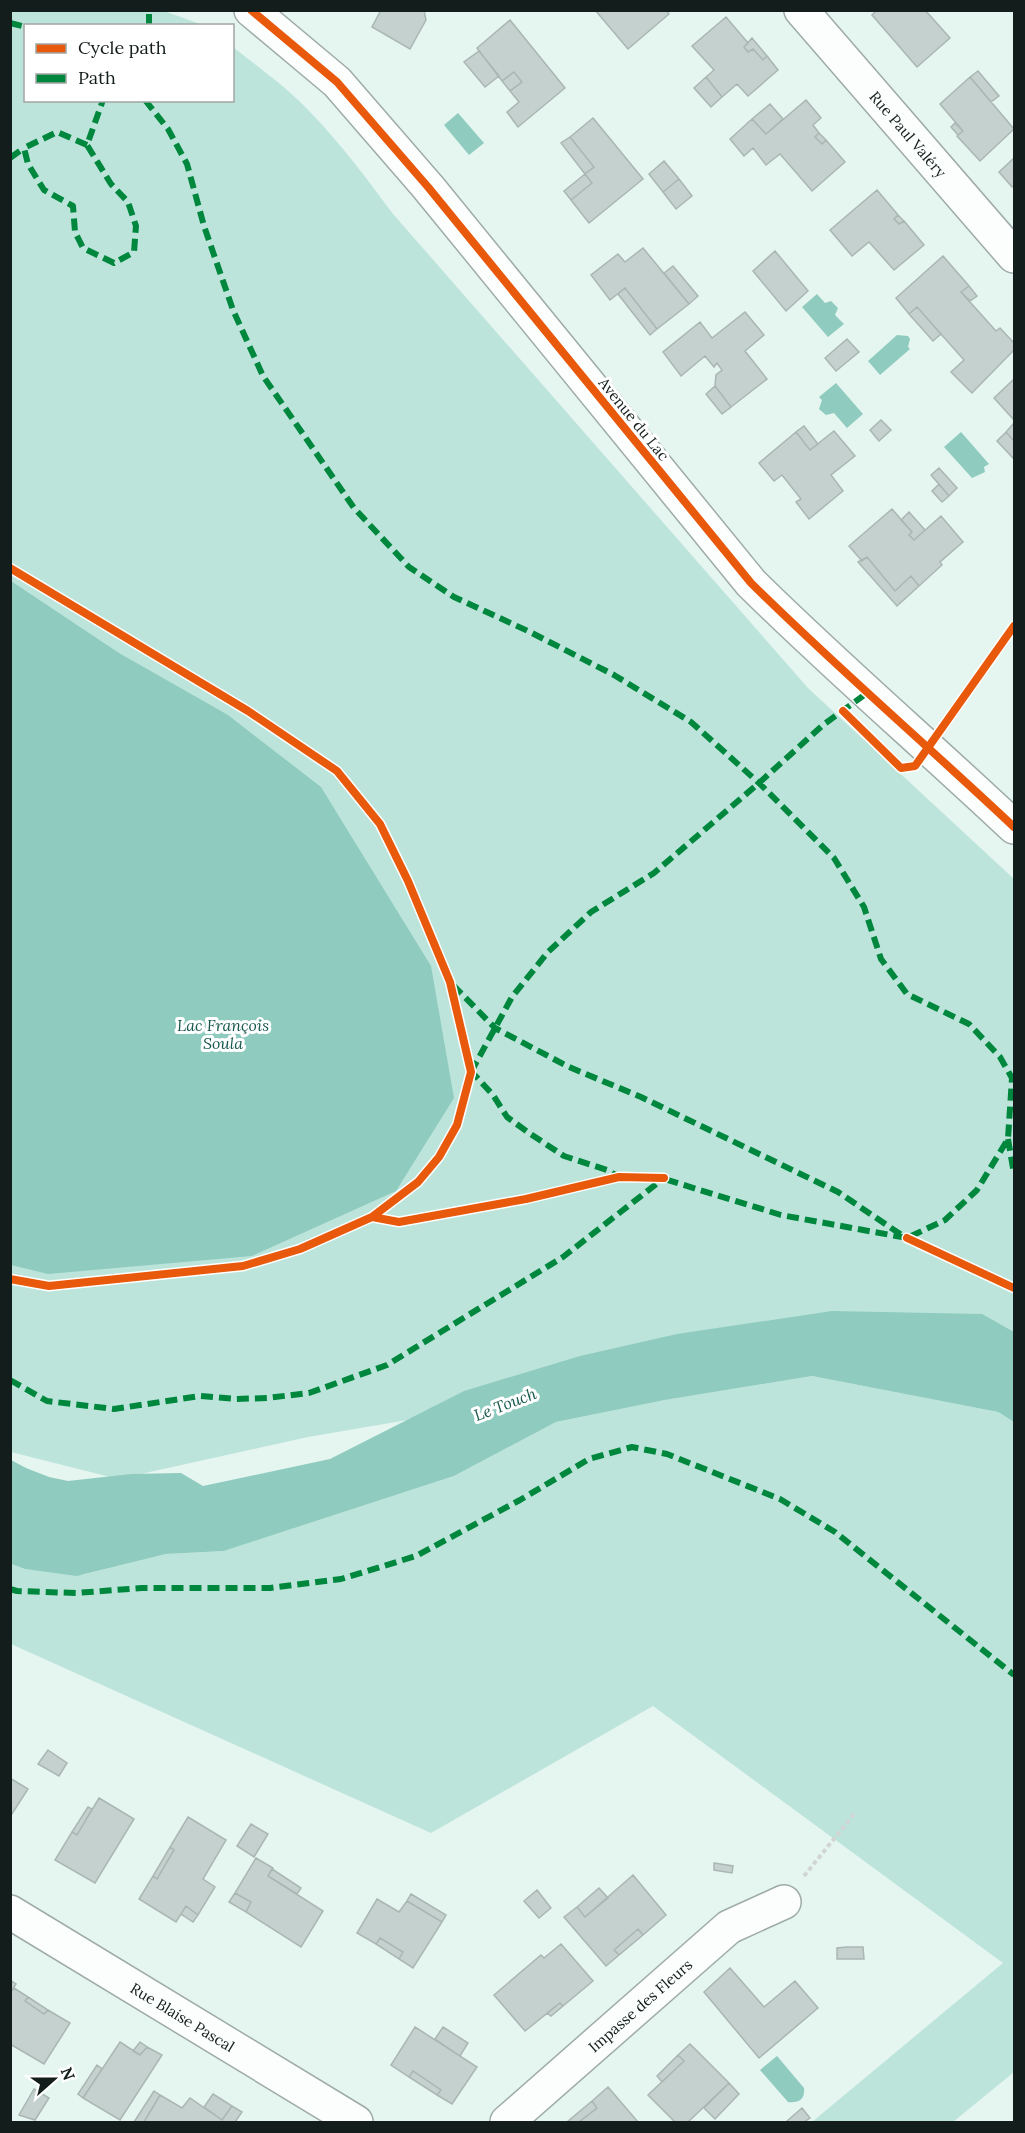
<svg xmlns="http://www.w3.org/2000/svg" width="1025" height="2133" font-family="Lora,serif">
	<rect width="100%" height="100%" fill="#e5f5f0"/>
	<path fill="#bde4db" d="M10 11H164L203 25 26 26V100H232L233 47C259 68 288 88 311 113 341 144 367 179 393 214L808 688 1014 879V1382L769 1358 308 1437 118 1479 11 1452Z
		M812 1376 998 1412 1014 1422V2072L953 2122H812L1003 1963 653 1706 431 1833 11 1644V1564L25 1569 82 1575 166 1554 224 1551 454 1476 556 1422 665 1400Z"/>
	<path fill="#8fccbf" d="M458 113 484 143 469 155 444 125Z
		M817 294 825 303 831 301 838 308 835 315 844 324 828 337 802 307Z
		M897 335 908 336 910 339 908 347 910 349 880 375 868 361Z
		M836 383 863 414 847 428 834 413 826 415 819 409 822 400 819 397Z
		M961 432 989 464 984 467 985 472 972 478 944 447Z
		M11 581 119 653 228 715 321 787 431 966 454 1098 396 1191 252 1256 48 1274 11 1265Z
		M832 1311 982 1314 1014 1332V1422L998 1412 812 1376 665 1400 556 1422 454 1476 224 1551 166 1554 77 1576 25 1569 11 1564V1460L26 1468 49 1477 68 1481 131 1474 181 1473 203 1486 330 1459 464 1391 580 1356 677 1334Z
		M777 2056 804 2088C805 2100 799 2103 788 2102L760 2070Z"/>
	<path fill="#c5d1ce" stroke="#aab6b2" stroke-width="1.5" d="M381 10H424L426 20 410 49 372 27Z
		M595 10H666L669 14 628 49Z
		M877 10H925L950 38 917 67 872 15Z
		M726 17 748 43 744 47 748 52 753 49 763 60 767 56 778 70 748 96 737 84 722 97 706 77 714 70 692 46Z
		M510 20 565 88 518 127 507 112 519 102 510 91 522 82 514 72 502 81 477 48Z
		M752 38 767 56 763 60 753 49 748 52 744 47Z
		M479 51 499 76 485 87 464 62Z
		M978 71 999 96 991 102 970 77Z
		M514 72 522 82 510 91 502 81Z
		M706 77 722 97 711 107 694 88Z
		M970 77 1014 129 980 161 957 136 963 131 940 104Z
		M806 100 821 118 813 125 819 133 815 137 822 144 826 140 845 162 812 191 780 154 766 165 753 148 744 156 730 139 752 119 766 134Z
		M770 104 783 119 766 134 752 119Z
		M593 118 643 179 589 223 571 200 592 183 585 174 594 167 570 137Z
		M955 123 963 131 958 135 951 127Z
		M819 133 826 140 822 144 815 137Z
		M570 137 594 167 585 174 561 143Z
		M1014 158V185L1012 187 999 172Z
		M664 161 679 179 663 192 649 174Z
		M585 174 592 183 571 200 564 191Z
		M679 179 692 196 676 209 663 192Z
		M877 190 898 215 894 219 899 224 904 221 924 245 894 270 869 242 852 256 830 230Z
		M898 215 904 221 899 224 894 219Z
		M643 248 689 304 657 329 625 288 610 300 591 275 618 254 625 262Z
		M775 251 808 291 786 311 753 271Z
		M943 256 969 286 961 292 996 331 1000 328 1014 343V350L972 393 951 372 964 360 917 307 909 314 896 298Z
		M673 266 698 296 689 304 664 273Z
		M969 286 977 296 970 301 961 292Z
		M625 288 657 329 650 335 618 294Z
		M917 307 941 334 933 341 909 314Z
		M745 312 764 335 745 351 767 379 731 407 715 386 716 375 722 370 717 363 714 367 705 356 681 376 663 352 700 322 712 338Z
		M847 339 859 352 836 371 825 358Z
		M1014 379V420L994 398Z
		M715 386 731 407 722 414 706 394Z
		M881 420 891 430 879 441 870 430Z
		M1014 423V441L1006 432Z
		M804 426 818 444 810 450 796 432Z
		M834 431 855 456 831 475 843 491 809 519 796 502 801 499 782 475 774 481 759 463 796 432 810 450Z
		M1006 432 1014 441V459L997 441Z
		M939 468 957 488 949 496 931 475Z
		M939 484 949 496 942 502 932 491Z
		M892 509 912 532 909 535 914 540 941 516 963 542 940 562 942 565 919 586 911 576 895 591 867 557 862 561 849 546Z
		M909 512 925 530 914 540 909 535 912 532 901 520Z
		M867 557 895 591 911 576 919 586 897 606 858 562Z
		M48 1750 67 1763 59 1776 38 1764Z
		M10 1778 28 1789 10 1817Z
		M99 1798 134 1819 95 1883 55 1860 72 1832 77 1835Z
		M88 1807 92 1809 77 1835 72 1832Z
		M188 1817 226 1840 203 1879 215 1887 198 1915 186 1906 176 1922 139 1899 153 1876 157 1879 174 1850 170 1847Z
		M251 1824 268 1834 254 1857 237 1846Z
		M170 1847 174 1850 157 1879 153 1876Z
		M256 1858 273 1868 268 1876 323 1911 301 1947 246 1912 251 1902 235 1893Z
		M714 1863 733 1866 732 1873 714 1870Z
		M272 1869 301 1888 297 1894 268 1876Z
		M633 1875 666 1915 643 1935 638 1929 614 1950 619 1955 606 1966 564 1917 577 1907 585 1917Z
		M599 1888 608 1898 585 1917 577 1907Z
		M537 1890 551 1908 539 1918 524 1901Z
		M235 1893 251 1902 246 1912 229 1902Z
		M411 1894 446 1915 442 1922 407 1901Z
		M377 1899 399 1912 407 1901 442 1922 413 1968 399 1959 403 1952 380 1938 376 1944 357 1933Z
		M186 1906 198 1915 193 1922 181 1914Z
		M638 1929 643 1935 619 1955 614 1950Z
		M380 1938 403 1952 399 1959 376 1944Z
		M561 1944 593 1981 563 2006 560 2003 525 2031 494 1995 541 1955 544 1958Z
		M847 1947H863L864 1959H837V1948Z
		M730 1968 764 2007 795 1981 818 2008 759 2058 704 1992Z
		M10 1980 16 1984 10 1993Z
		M14 1988 28 1997 25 2001 44 2014 48 2010 70 2023 44 2064 10 2044V1993Z
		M28 1997 48 2010 44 2014 25 2001Z
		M560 2003 563 2006 551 2016 547 2013Z
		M415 2027 477 2067 452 2104 437 2095 441 2090 413 2071 409 2077 391 2065Z
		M443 2027 468 2043 460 2056 435 2039Z
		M120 2042 140 2055 147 2047 162 2055 120 2120 83 2098Z
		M140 2042 147 2047 140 2055 133 2051Z
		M690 2044 729 2083 688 2122H675L648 2095 684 2061 678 2055Z
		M678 2055 684 2061 662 2082 657 2076Z
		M97 2065 102 2069 83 2098 78 2094Z
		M413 2071 441 2090 437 2095 409 2077Z
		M729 2083 739 2094 715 2119 704 2108Z
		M608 2087 638 2122H579L597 2108 592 2101Z
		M34 2089 49 2098 35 2120 19 2115Z
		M154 2091 160 2095 144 2122H134Z
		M213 2094 232 2106 222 2120 204 2107Z
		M160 2095 182 2108 190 2098 222 2120 232 2106 242 2112 235 2122H144Z
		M592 2101 597 2108 579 2122H567Z
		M802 2108 810 2118 804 2122H788L787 2121Z"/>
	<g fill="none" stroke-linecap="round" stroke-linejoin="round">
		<defs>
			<g id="street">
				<path d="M251 10 337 82 428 187 751 583C836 667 927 745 1014 827"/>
				<path id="s1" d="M801 10 1014 256"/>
				<path id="s2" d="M10 1912 356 2122"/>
				<path id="s3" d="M507 2122 729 1927 784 1902"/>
			</g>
		</defs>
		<use href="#street" stroke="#9faba8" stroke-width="36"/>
		<path stroke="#d1d6d5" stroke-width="4" stroke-dasharray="4.5 3" stroke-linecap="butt" d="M804 1876 854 1814"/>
		<use href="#street" stroke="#fbfefd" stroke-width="33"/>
		<path stroke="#00873e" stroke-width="6" stroke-dasharray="12 6" stroke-linecap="butt" d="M10 23 26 27
			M149 26V10
			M145 100 168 129 187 164 204 226 233 310 263 376 354 508 409 567 454 597 530 632 614 675 691 722 759 783 834 858 864 907 881 959 907 994 969 1024 1000 1057 1012 1078 1008 1139 977 1190 945 1220 907 1238 781 1215 661 1178
			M87 145 57 132 24 148 28 164 44 190 73 206 75 232 83 248 114 263 134 252 136 226 128 202 111 184 87 145 103 100
			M10 158 24 148
			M453 985 495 1028 569 1067 641 1097 838 1192 903 1236
			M470 1070 493 1095 507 1117 529 1133 564 1156 607 1170 619 1177
			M471 1072 512 997 548 952 591 912 654 873 759 783 823 725 867 693
			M1008 1139 1014 1174
			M10 1380 47 1401 114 1409 200 1396 236 1399 267 1398 309 1393 387 1365 563 1257 664 1178
			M10 1589 17 1591 76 1593 142 1588H270L341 1579 416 1556 520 1500 589 1459 632 1447 667 1454 780 1499 835 1532 1014 1675"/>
		<defs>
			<path id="cycleway" d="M251 10 337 82 428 187 751 583C836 667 927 745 1014 827
				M10 568 248 711 337 771 380 824 408 881 450 982 471 1072 457 1125 439 1157 418 1182 372 1217 300 1249 243 1266 49 1286 10 1279
				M843 711 901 768 915 766 1014 626
				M372 1217 399 1222 526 1199 619 1177 664 1178
				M907 1238 1014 1288"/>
		</defs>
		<use href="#cycleway" stroke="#fff" stroke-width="11"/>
		<use href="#cycleway" stroke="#e8590c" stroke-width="8"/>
	</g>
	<g text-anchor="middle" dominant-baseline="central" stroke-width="6" stroke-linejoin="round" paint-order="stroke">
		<g font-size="15" fill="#131d1b" stroke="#fff">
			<text stroke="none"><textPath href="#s1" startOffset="164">Rue Paul Valéry</textPath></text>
			<text transform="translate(634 419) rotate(51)">Avenue du Lac</text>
			<text stroke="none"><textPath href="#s3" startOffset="177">Impasse des Fleurs</textPath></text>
			<text stroke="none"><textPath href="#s2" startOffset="202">Rue Blaise Pascal</textPath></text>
		</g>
		<g font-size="16" font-style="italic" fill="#17594e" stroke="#fff">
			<text x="223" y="1025">Lac François<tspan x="223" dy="18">Soula</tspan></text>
			<text transform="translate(505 1404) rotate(-21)">Le Touch</text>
		</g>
	</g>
	<rect width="1025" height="2133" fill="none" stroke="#131d1b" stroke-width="24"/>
	<rect x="24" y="24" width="210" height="78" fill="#ffffff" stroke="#a1a5a4" stroke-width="1.5"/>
	<rect x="36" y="44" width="30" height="9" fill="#e8590c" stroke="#a1a5a4" stroke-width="1.5"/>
	<text x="78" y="54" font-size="18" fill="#131d1b">Cycle path</text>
	<rect x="36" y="74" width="30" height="9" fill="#00873e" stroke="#a1a5a4" stroke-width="1.5"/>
	<text x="78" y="84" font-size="18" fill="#131d1b">Path</text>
	<g transform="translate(54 2079) rotate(69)" stroke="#ffffff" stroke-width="4.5" paint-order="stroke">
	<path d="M0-4.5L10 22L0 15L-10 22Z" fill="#131d1b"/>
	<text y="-9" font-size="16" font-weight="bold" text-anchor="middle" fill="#131d1b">N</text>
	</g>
</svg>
